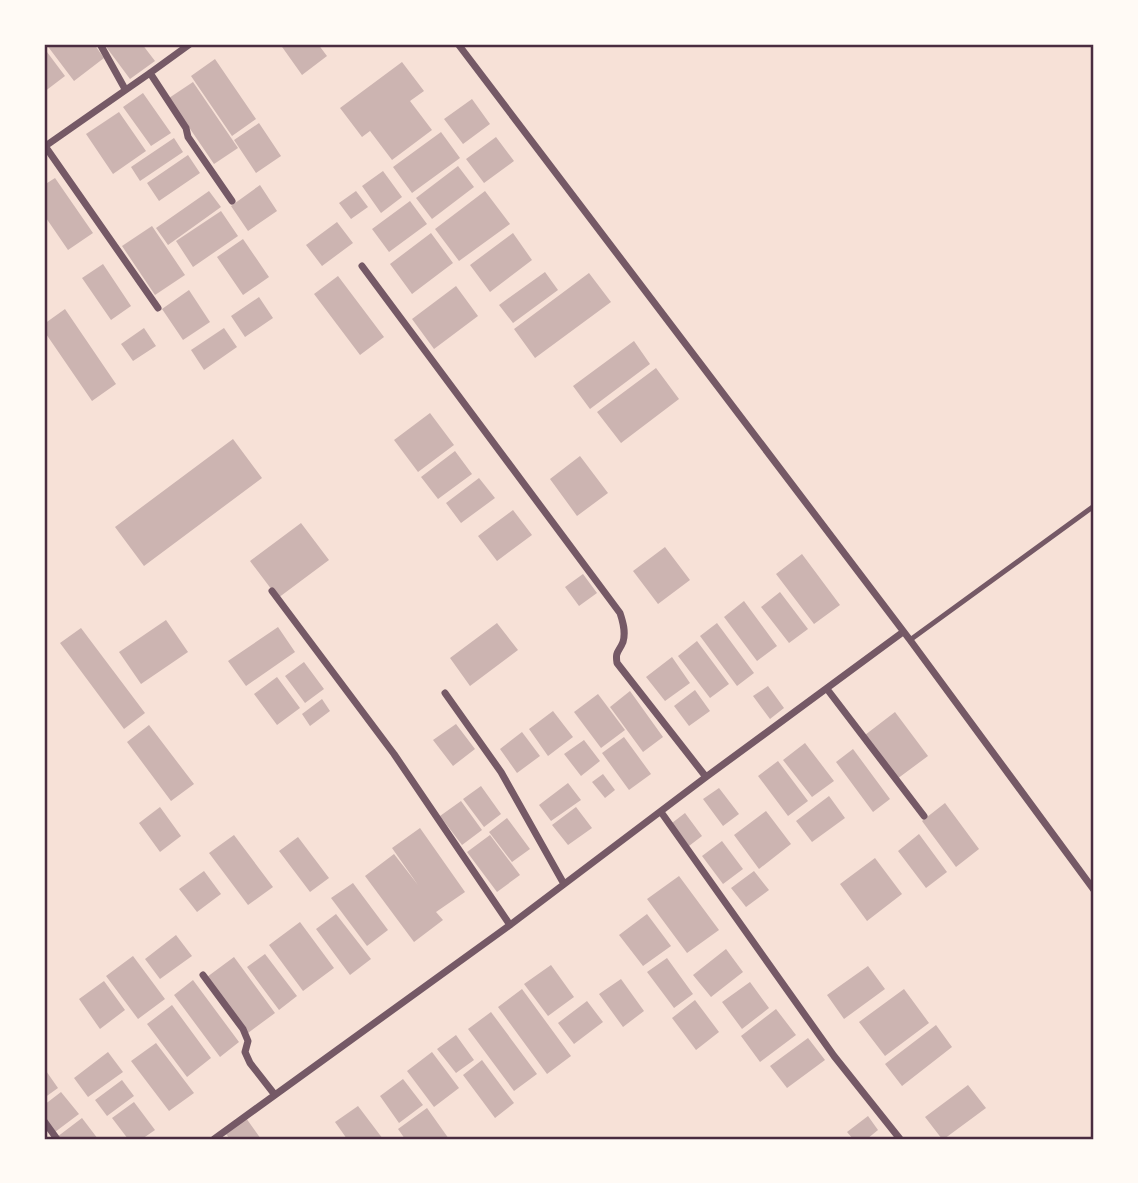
<svg xmlns="http://www.w3.org/2000/svg" width="1138" height="1183" font-family="Spectral,serif">
	<rect width="100%" height="100%" fill="#f7e1d7"/>
	<path fill="#ccb4b1" d="M46 44H94L104 58 74 81Z
		M104 44H142L155 61 130 79Z
		M280 44H318L327 56 302 75Z
		M44 48 65 76 44 92Z
		M215 59 256 119 232 136 191 76Z
		M402 62 424 91 410 101 432 130 392 160 370 131 362 137 340 108Z
		M193 82 238 148 214 164 169 98Z
		M143 93 171 133 151 146 123 107Z
		M472 99 490 124 463 144 444 119Z
		M119 112 146 151 113 174 86 134Z
		M259 123 281 156 256 173 234 140Z
		M441 132 460 158 412 193 393 167Z
		M496 137 514 161 484 183 466 159Z
		M174 138 183 152 140 181 131 167Z
		M188 155 200 173 159 201 147 183Z
		M458 166 474 187 432 219 416 198Z
		M383 171 402 197 381 213 362 186Z
		M55 178 93 233 68 250 44 215V185Z
		M260 185 277 211 248 231 231 206Z
		M209 191 221 207 168 245 156 228Z
		M356 191 368 207 351 219 339 203Z
		M485 191 510 224 459 261 435 229Z
		M410 201 427 224 389 252 372 229Z
		M221 211 238 236 193 267 176 241Z
		M337 222 353 243 322 266 306 245Z
		M152 226 185 275 155 295 122 246Z
		M431 233 453 263 412 294 390 264Z
		M513 233 532 260 490 292 470 265Z
		M243 239 269 277 243 295 217 257Z
		M103 264 131 306 111 320 82 278Z
		M545 272 558 290 513 323 499 305Z
		M589 273 611 302 535 358 514 329Z
		M338 276 384 337 360 355 314 294Z
		M456 286 478 316 434 349 412 319Z
		M189 290 210 322 183 340 162 309Z
		M259 297 273 318 245 337 231 316Z
		M65 309 116 384 92 401 44 331V324Z
		M144 328 156 346 133 361 121 344Z
		M224 328 237 347 204 370 191 350Z
		M634 341 650 364 590 409 573 386Z
		M656 368 679 399 621 443 597 412Z
		M430 413 454 445 418 472 394 440Z
		M233 439 262 478 144 566 115 527Z
		M455 451 472 474 438 499 421 477Z
		M580 456 608 493 577 516 550 479Z
		M479 478 495 498 461 523 446 503Z
		M513 510 532 535 497 561 478 536Z
		M301 523 329 560 278 598 250 561Z
		M665 547 690 580 658 604 633 571Z
		M802 554 840 605 814 624 776 574Z
		M583 574 597 593 579 606 565 587Z
		M780 592 808 629 789 643 761 607Z
		M744 601 777 646 757 661 724 617Z
		M166 620 188 652 141 684 119 652Z
		M497 623 518 650 470 686 450 658Z
		M717 623 754 673 737 686 700 636Z
		M278 627 295 652 246 686 228 661Z
		M81 628 145 713 124 729 60 643Z
		M697 641 729 684 710 698 678 656Z
		M672 657 690 683 665 701 646 677Z
		M304 662 324 689 305 703 285 676Z
		M277 677 300 708 277 725 254 694Z
		M768 686 784 708 770 719 753 696Z
		M695 690 710 711 689 726 674 706Z
		M630 691 663 737 643 752 610 707Z
		M598 694 625 730 601 748 574 712Z
		M322 699 330 711 310 726 302 714Z
		M553 711 573 737 548 756 529 729Z
		M895 712 928 756 897 779 865 735Z
		M456 724 475 749 453 766 433 740Z
		M149 725 194 784 171 801 127 742Z
		M522 732 540 756 517 773 500 749Z
		M624 737 651 774 629 790 602 753Z
		M584 740 600 761 581 776 564 754Z
		M805 743 834 781 812 797 783 760Z
		M853 749 890 799 873 812 836 762Z
		M778 761 808 801 788 816 758 776Z
		M603 774 615 790 605 798 592 782Z
		M568 783 581 800 551 821 539 805Z
		M481 786 501 814 484 827 463 799Z
		M719 788 739 814 723 826 703 799Z
		M829 796 845 818 812 842 796 821Z
		M461 801 482 830 462 845 440 816Z
		M945 803 979 849 956 867 922 821Z
		M160 807 181 836 160 852 139 823Z
		M576 807 592 828 568 845 552 825Z
		M766 811 791 844 759 869 734 835Z
		M685 813 702 836 689 846 672 823Z
		M507 818 530 849 512 862 489 832Z
		M420 828 465 892 436 912 443 920 414 942 365 876 394 854 418 885 392 848Z
		M919 834 947 872 926 888 898 851Z
		M234 835 273 887 248 905 209 853Z
		M490 835 520 875 497 892 467 852Z
		M298 837 329 878 310 892 279 851Z
		M722 841 743 869 723 884 702 856Z
		M875 858 902 894 867 921 840 884Z
		M204 871 221 894 197 912 179 889Z
		M754 871 769 890 746 907 731 888Z
		M679 876 719 930 687 953 647 899Z
		M353 883 388 930 367 946 331 898Z
		M336 914 371 959 350 975 316 929Z
		M647 914 671 946 643 966 619 935Z
		M300 922 334 968 303 991 269 945Z
		M176 935 192 956 160 979 145 959Z
		M726 949 743 972 711 997 693 975Z
		M265 954 297 996 279 1010 247 967Z
		M133 956 165 999 138 1019 106 976Z
		M234 957 275 1013 248 1033 207 977Z
		M667 958 693 994 674 1008 647 972Z
		M551 965 574 997 548 1016 524 984Z
		M868 966 885 989 844 1019 827 995Z
		M621 979 644 1011 623 1027 599 994Z
		M193 980 239 1042 220 1057 174 995Z
		M104 981 125 1010 100 1029 79 999Z
		M750 982 769 1008 742 1029 722 1002Z
		M522 989 571 1056 547 1074 498 1007Z
		M904 989 929 1023 885 1056 859 1022Z
		M695 1000 719 1032 696 1050 672 1018Z
		M587 1001 603 1022 574 1044 558 1023Z
		M172 1005 211 1058 187 1077 147 1024Z
		M776 1009 796 1035 760 1062 741 1036Z
		M491 1012 537 1074 514 1091 468 1029Z
		M936 1025 952 1047 902 1086 885 1064Z
		M456 1035 474 1060 456 1073 437 1049Z
		M808 1038 825 1060 787 1088 770 1066Z
		M156 1043 194 1093 169 1111 131 1061Z
		M108 1052 123 1072 88 1097 74 1078Z
		M432 1052 459 1088 434 1107 407 1071Z
		M482 1060 514 1103 495 1118 463 1075Z
		M44 1068 58 1088 44 1098Z
		M403 1079 423 1105 399 1123 380 1096Z
		M122 1080 134 1096 107 1116 95 1100Z
		M968 1085 986 1108 944 1139H942L925 1117Z
		M61 1092 79 1114 55 1132 44 1117V1105Z
		M134 1102 155 1130 142 1139H128L112 1118Z
		M358 1106 383 1139H347L335 1122Z
		M427 1108 449 1139H405L398 1129Z
		M868 1116 878 1130 867 1139H853L847 1132Z
		M82 1118 98 1139H59L57 1137Z
		M246 1118 261 1139H230L226 1134Z"/>
	<g fill="none" stroke-linecap="round" stroke-linejoin="round">
		<path stroke="#755966" stroke-width="5" d="M910 640 1094 506"/>
		<path stroke="#755966" stroke-width="7" d="M100 44 125 89
			M458 44 910 640 1094 890
			M150 73 186 128 188 137 232 201
			M45 146 158 308
			M44 147 150 73 190 44
			M362 266 620 613C623 622 626 632 623 642 619 652 615 651 617 663L706 777
			M272 591 394 754 510 925
			M827 689 924 816
			M445 693 501 772 564 884
			M661 812 834 1056 900 1139
			M203 975 243 1029 248 1041 245 1052 250 1063 275 1095
			M44 1121 57 1139
			M214 1139 510 925 706 777 903 632"/>
	</g>
	<rect width="1138" height="1183" fill="none" stroke="#fffaf5" stroke-width="91"/>
	<rect x="46" y="46" width="1046" height="1092" fill="none" stroke="#4a2c40" stroke-width="2.5"/>
</svg>
